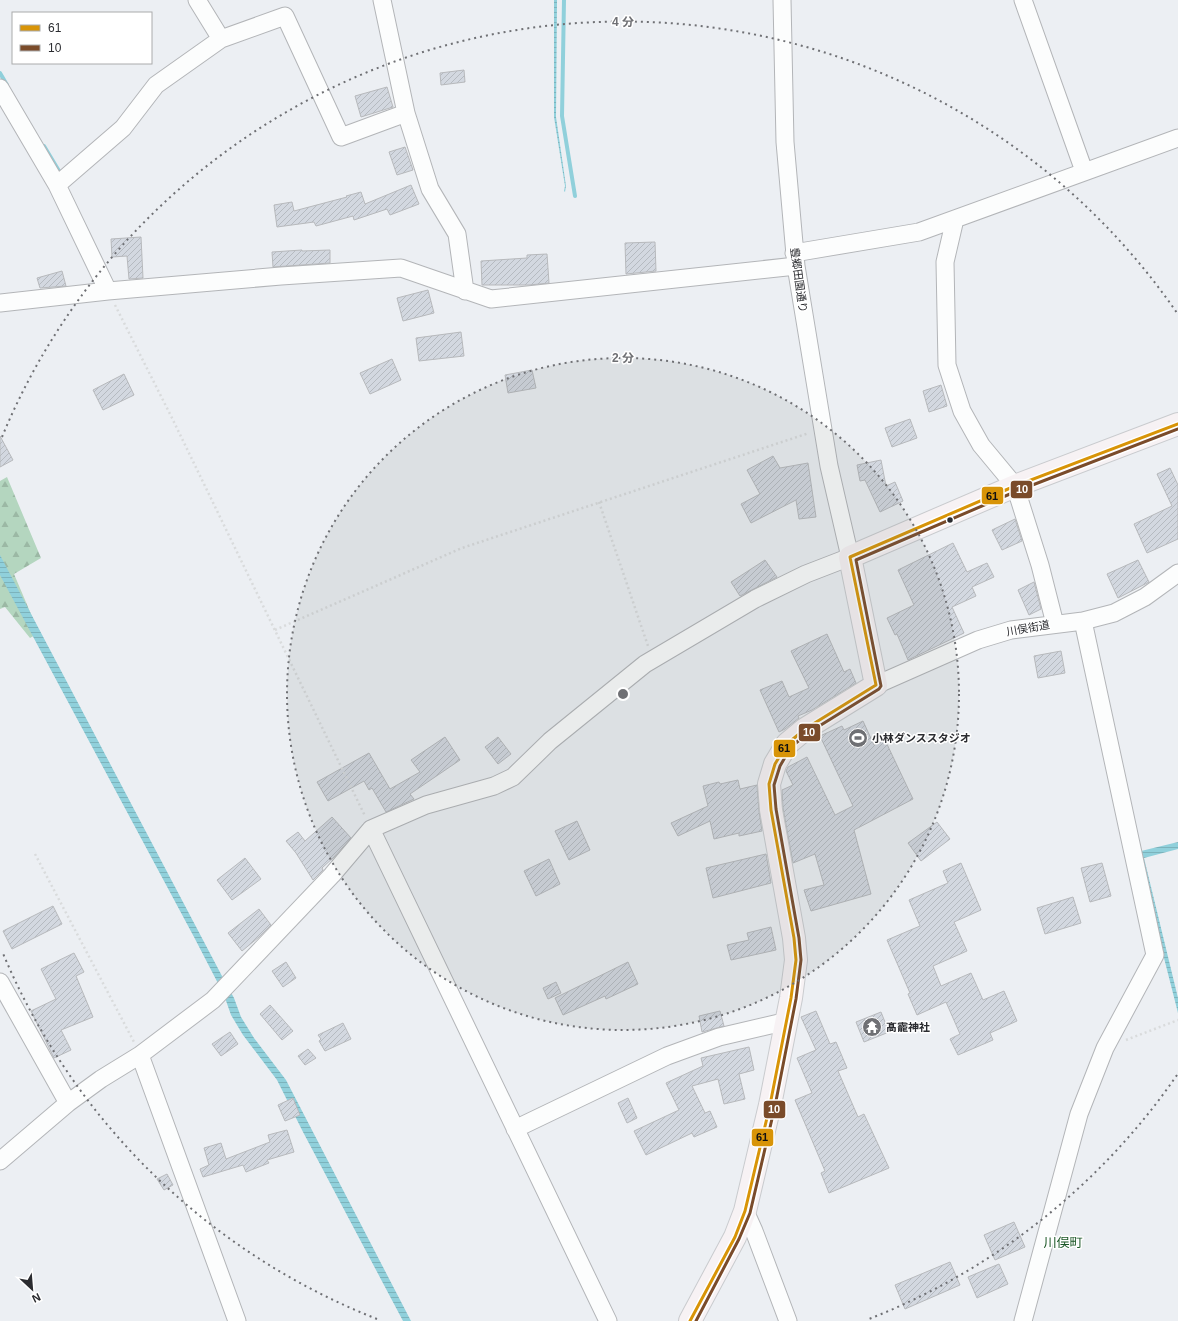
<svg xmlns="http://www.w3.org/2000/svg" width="1178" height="1321" font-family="Helvetica,'Noto Sans JP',sans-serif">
	<defs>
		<pattern id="forest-firs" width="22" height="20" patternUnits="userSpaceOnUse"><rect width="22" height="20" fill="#b4d6bf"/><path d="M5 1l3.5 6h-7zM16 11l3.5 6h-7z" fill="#9bb8a4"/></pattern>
		<pattern id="water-rules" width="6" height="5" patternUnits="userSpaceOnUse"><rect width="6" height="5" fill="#90d0db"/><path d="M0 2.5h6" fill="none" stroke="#7cb3bc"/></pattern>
		<pattern id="building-hatch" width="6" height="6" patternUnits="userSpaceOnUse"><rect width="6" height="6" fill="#d3d8e0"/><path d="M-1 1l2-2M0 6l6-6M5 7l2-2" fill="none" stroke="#b5bac0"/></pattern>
	</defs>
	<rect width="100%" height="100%" fill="#eceff3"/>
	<path fill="url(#forest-firs)" d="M7 477 41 558 14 574 39 633 30 638 5 607 0 609V481Z"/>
	<path fill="url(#water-rules)" d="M554 0H557L556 117 566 186 565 192 564 191 565 186 554 117Z
		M0 555 222 976 234 998 241 1017 254 1038 286 1080 411 1321H403L303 1132 277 1080 243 1035 231 1015 224 995 194 937 0 575Z
		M1178 842V849L1144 858 1178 998V1013L1137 852Z"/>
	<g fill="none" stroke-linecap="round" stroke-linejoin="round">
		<path stroke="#90d0db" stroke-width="4" d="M564 0 562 116 575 196
			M0 73 7 85
			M44 146 59 171"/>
	</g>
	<path fill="url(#building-hatch)" stroke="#b7b9bc" d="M464 70 465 82 441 85 440 73Z
		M387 87 393 107 361 117 355 96Z
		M405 147 413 170 397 175 389 152Z
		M411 185 419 204 390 215 387 209 354 220 353 216 316 226 314 222 277 227 274 205 292 202 294 211 347 197 346 196 361 192 365 204Z
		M141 237 143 278 129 279 127 256 112 257 111 239Z
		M655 242 656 271 626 274 625 243Z
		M302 250V251L330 250V263L273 267 272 252Z
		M547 254 549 283 529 285H482L481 261 527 258V255Z
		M62 271 66 286 40 288 37 278Z
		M428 290 434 313 403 321 397 298Z
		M461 332 464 356 419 361 416 338Z
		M392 359 401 380 370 394 360 373Z
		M532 370 536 388 508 393 505 375Z
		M124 374 134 395 103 410 93 390Z
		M941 385 947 406 929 412 923 391Z
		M910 419 917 438 892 447 885 428Z
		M0 436 13 460 0 467Z
		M773 456 780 468 808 463 816 517 799 519 796 500 751 523 741 504 760 494 747 470Z
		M881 460 886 486 895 482 903 501 880 512 865 480 860 481 857 465Z
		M1170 468 1178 485V539L1147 553 1134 524 1172 506 1157 474Z
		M1015 519 1022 541 1002 550 992 530Z
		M953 543 967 572 987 563 994 577 972 587 976 596 952 607 964 633 908 660 897 634 895 635 887 618 914 605 898 570Z
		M765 560 777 577 740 596 731 582Z
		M1138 560 1149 582 1118 598 1107 574Z
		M1034 582 1041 609 1029 615 1018 590Z
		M827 634 844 672 850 669 856 683 812 710 798 716 799 718 785 729 779 732 760 690 782 681 789 697 809 688 791 651Z
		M1061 651 1065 673 1038 678 1034 656Z
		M863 721 874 745 885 740 913 799 854 830 871 894 811 911 804 890 824 885 815 854 793 863 783 808 782 790 793 785 786 771 788 767 807 757 835 815 853 806 820 736 842 726 844 730Z
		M445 737 460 760 410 794 414 799 386 812 372 788 369 790 364 781 328 801 317 782 369 753 390 789 420 772 411 760Z
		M498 737 511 754 498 764 485 747Z
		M738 780 740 789 757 785 759 811 762 831 739 836V833L714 839 710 821 678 836 671 823 708 806 703 786 719 782 720 784Z
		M332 817 351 838 334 857 322 868 323 870 313 880 296 853 286 841 298 832 305 841Z
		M577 821 590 850 569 860 555 831Z
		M937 822 950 839 921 861 908 843Z
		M766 854 771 883 713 898 706 868Z
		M245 858 261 879 232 900 217 880Z
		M549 859 560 884 536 896 524 871Z
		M961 863 981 910 954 922 967 951 933 966 941 986 971 973 983 1000 1004 991 1017 1021 990 1033 993 1040 958 1055 950 1039 960 1034 946 1002 917 1015 908 994 910 993 887 940 920 926 909 900 948 883 943 871Z
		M1102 863 1111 896 1090 902 1081 868Z
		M1073 897 1081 923 1045 934 1037 908Z
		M53 906 62 924 12 949 3 931Z
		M259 909 271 925 259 937 242 951 228 933Z
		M771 927 776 950 731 960 727 945 749 940 747 933Z
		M74 953 84 972 76 976 93 1017 61 1030 71 1050 54 1058 31 1011 56 999 41 969Z
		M286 962 296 978 283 987 272 971Z
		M628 962 638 984 606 999 605 996 563 1015 555 998Z
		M556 982 561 993 548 999 543 988Z
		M270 1005 293 1031 282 1040 260 1014Z
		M720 1011 724 1026 702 1032 699 1016Z
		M816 1011 830 1044 836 1042 847 1068 838 1071 858 1117 864 1114 889 1168 829 1193 821 1173 825 1171 795 1100 812 1093 797 1058 816 1050 801 1017Z
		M881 1012 889 1032 864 1042 856 1022Z
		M343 1023 351 1039 325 1051 319 1041 321 1039 318 1035Z
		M230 1032 238 1044 221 1056 212 1044Z
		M749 1047 754 1070 739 1074 745 1099 724 1104 718 1079 692 1086 705 1113 710 1111 717 1127 694 1137 692 1133 646 1155 634 1131 679 1110 666 1083 703 1066 701 1058Z
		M308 1049 316 1058 305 1065 298 1056Z
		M293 1098 300 1115 285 1121 278 1105Z
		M628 1098 637 1118 627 1123 618 1103Z
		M287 1130 294 1152 267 1160 269 1163 246 1172 243 1165 203 1177 200 1169 209 1165 204 1148 221 1143 226 1159 270 1142 268 1135Z
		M167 1174 173 1185 164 1190 157 1179Z
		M1014 1222 1025 1247 995 1260 984 1235Z
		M950 1262 960 1285 905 1309 895 1285Z
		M999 1264 1008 1284 977 1298 968 1277Z"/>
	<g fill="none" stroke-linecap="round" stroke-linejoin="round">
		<defs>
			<path id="minor" d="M197 0 221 39
				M382 0 406 113 430 189 457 234 465 291
				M1023 0 1084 171
				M0 88 57 185 108 291
				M57 185 123 128 156 85 221 39 285 16 341 137 406 113
				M955 219 945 262 947 365 962 411 981 445 1015 486 1040 565 1055 624
				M794 253 919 232 1178 138
				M0 303 108 291 281 276 401 268 491 299 796 266
				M876 685 978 640 1011 630 1083 621 1114 613 1145 597 1178 573
				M371 829 608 1321
				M0 982 68 1103
				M140 1055 237 1321
				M515 1129 667 1056 719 1037 779 1023 786 1025
				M0 1161 68 1103 101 1079 140 1055 213 1000 332 875 371 829 426 805 494 786 513 777 550 741 645 664 755 599 806 574 850 557 829 466 796 266 785 142 782 0
				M745 1211 754 1231 788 1321
				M1023 1321 1079 1114 1105 1048 1155 955 1083 621"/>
			<path id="major" d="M690 1321 735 1237 745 1211 770 1105 791 998 796 960 794 938 771 810 769 784 775 764 787 744 805 729 876 685 850 557 1015 486 1178 424"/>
		</defs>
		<use href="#minor" stroke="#b3b5b8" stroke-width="19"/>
		<use href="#major" stroke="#c9cbce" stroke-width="24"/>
		<path stroke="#d9dbdc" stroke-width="2.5" stroke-dasharray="2 3" stroke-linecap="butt" d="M115 305 172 418 365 816
			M599 502 648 646
			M275 630 462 548 809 433
			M35 854 134 1042
			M1126 1040 1178 1020"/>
		<use href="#minor" stroke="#fcfdfd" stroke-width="17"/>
		<use href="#major" stroke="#f7f2f4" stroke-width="22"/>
		<defs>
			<path id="bus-1" d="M690 1321 735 1237 745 1211 770 1105 791 998 796 960 794 938 771 810 769 784 775 764 787 744 805 729 876 685 850 557 1015 486 1178 424"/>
			<path id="bus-2" d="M696 1321 739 1239 750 1213 775 1106 796 999 801 960 799 938 776 809 774 785 780 766 791 747 808 733 879 689 881 686 856 560 1017 491 1178 429"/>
		</defs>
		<use href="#bus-1" stroke="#fff" stroke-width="6"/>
		<use href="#bus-2" stroke="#fff" stroke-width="6"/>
		<use href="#bus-1" stroke="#d89407" stroke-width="3"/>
		<use href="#bus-2" stroke="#7a4b2a" stroke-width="3"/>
	</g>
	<circle cx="623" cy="694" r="336" fill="#6f7074" fill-opacity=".12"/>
	<g fill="none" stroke="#6f7074" stroke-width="2" stroke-dasharray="2 4">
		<circle cx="623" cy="694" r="336"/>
		<path d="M1177 1075A672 672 0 0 1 869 1319M377 1319A672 672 0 0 1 2 951M2 437A672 672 0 0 1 1177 313"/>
	</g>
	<defs>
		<symbol id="stadium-disc" viewBox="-11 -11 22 22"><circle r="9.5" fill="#6f7074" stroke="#fff"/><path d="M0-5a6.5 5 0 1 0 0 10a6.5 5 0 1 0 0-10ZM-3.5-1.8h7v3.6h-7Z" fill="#fff"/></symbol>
		<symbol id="temple-disc" viewBox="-11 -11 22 22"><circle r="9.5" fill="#6f7074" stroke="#fff"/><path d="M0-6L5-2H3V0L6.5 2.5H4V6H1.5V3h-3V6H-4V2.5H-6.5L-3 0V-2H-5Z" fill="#fff"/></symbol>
	</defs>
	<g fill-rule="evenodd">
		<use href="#stadium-disc" x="847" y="727" width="22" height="22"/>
		<use href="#temple-disc" x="861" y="1016" width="22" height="22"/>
	</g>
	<circle fill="#2b2c30" stroke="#fff" stroke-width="1.5" cx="950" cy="520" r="3.5"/>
	<g text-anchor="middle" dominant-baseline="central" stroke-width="3" stroke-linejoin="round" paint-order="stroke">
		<g font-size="11" fill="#2b2c30" stroke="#fff">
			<text transform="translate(799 280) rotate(82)">豊郷田園通り</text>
			<text transform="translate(1028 628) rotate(-10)">川俣街道</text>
		</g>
		<g font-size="11" font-weight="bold" fill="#2b2c30" stroke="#fff" text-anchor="start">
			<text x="872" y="738">小林ダンススタジオ</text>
			<text x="886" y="1027">髙靇神社</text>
		</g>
		<g font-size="13" fill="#1b5726" stroke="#fff">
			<text x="1063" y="1242">川俣町</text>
		</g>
	</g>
	<circle cx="623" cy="694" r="6" fill="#6f7074" stroke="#fff" stroke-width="2"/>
	<g font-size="12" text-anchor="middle" font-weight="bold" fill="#6f7074" stroke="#fff" stroke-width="3" stroke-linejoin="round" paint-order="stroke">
		<text x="623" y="26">4 分</text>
		<text x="623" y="362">2 分</text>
	</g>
	<g stroke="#fff" stroke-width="1.5">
		<rect x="1010" y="480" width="23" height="19" rx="4" fill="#7a4b2a"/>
		<rect x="981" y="486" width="23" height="19" rx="4" fill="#d89407"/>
		<rect x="798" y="723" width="23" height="19" rx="4" fill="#7a4b2a"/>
		<rect x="773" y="739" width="23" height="19" rx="4" fill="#d89407"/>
		<rect x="763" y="1100" width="23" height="19" rx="4" fill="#7a4b2a"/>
		<rect x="751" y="1128" width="23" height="19" rx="4" fill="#d89407"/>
	</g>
	<g font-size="11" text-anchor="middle" font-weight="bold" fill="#fff">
		<text x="1022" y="493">10</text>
		<text x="809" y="736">10</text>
		<text x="774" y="1113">10</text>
	</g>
	<g font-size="11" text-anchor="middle" font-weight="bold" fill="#111">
		<text x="992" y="500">61</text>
		<text x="784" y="752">61</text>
		<text x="762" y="1141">61</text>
	</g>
	<rect x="12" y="12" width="140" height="52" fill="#ffffff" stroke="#aaabac"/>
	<rect x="20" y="25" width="20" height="6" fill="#d89407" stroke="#aaabac"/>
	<text x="48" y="32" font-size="12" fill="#2b2c30">61</text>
	<rect x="20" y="45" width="20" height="6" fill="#7a4b2a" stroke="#aaabac"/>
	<text x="48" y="52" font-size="12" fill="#2b2c30">10</text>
	<g transform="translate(32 1289) rotate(154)" stroke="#ffffff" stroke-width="3" paint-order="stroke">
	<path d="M0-3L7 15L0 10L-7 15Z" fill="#2b2c30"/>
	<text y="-6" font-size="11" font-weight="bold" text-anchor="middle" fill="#2b2c30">N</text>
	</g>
</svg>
